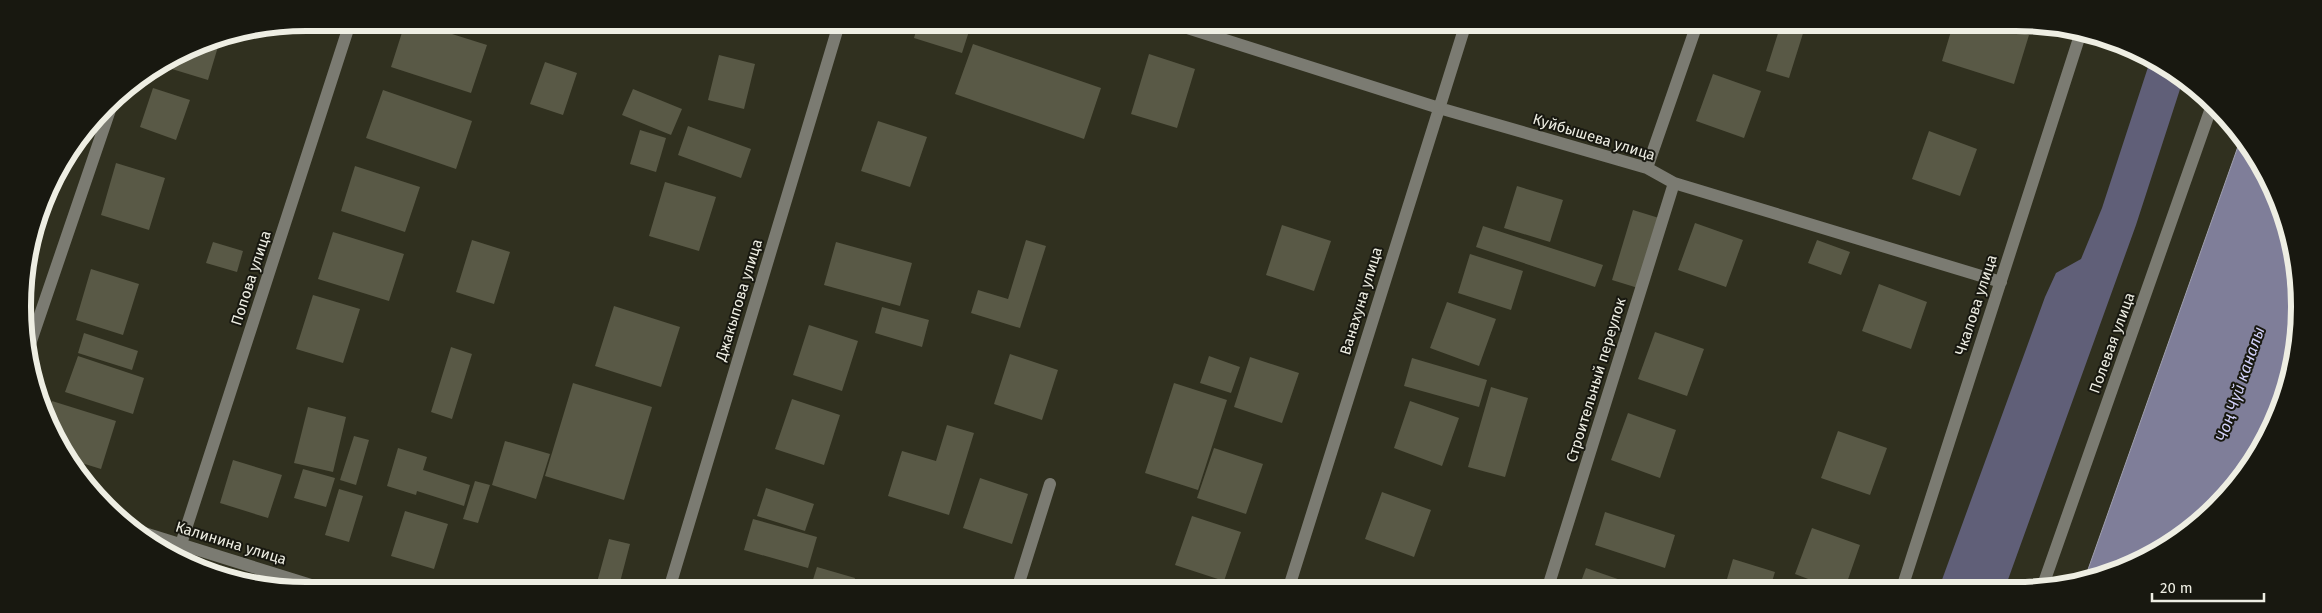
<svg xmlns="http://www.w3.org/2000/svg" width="2322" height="613" font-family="'Fira Sans',sans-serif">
	<rect width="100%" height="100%" fill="#30301f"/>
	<path fill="#605f78" d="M2150 61 2173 70 2183 80 2136 225 2005 588H1939L2045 297 2056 273 2081 259 2102 208Z"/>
	<path fill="#7f7e99" stroke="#a0a0af" d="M2241 138 2251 148 2294 251V362L2270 432 2216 508 2141 561 2085 578Z"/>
	<path fill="#595946" d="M405 23H417L487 45 471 93 391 67Z
		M918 24H955L971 25 962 53 914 38Z
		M1780 27H1805L1789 78 1766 71Z
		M1952 28H2004L2029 35 2014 84 1942 61Z
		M220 40 208 80 162 66 198 44Z
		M973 44 1101 88 1084 139 955 94Z
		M1149 54 1195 69 1177 128 1131 114Z
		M719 55 755 64 744 109 708 100Z
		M545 62 577 73 563 115 530 104Z
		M1713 74 1761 91 1744 138 1696 121Z
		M153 88 190 100 176 140 140 127Z
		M633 89 682 109 671 135 622 115Z
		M383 90 472 121 456 169 366 138Z
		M878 121 927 137 910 187 861 171Z
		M688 126 751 149 741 178 678 155Z
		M640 130 666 138 656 172 630 164Z
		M1929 131 1977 149 1960 196 1912 179Z
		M116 163 165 178 149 230 101 215Z
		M355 166 420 187 405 232 341 211Z
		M665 182 716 197 699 251 649 236Z
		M1517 186 1563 200 1550 242 1504 228Z
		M44 209 47 210 40 232 38 231Z
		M1633 210 1659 218 1638 288 1612 280Z
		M1695 223 1743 240 1726 287 1678 270Z
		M1282 225 1331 241 1314 291 1266 275Z
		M1483 226 1603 265 1595 287 1476 247Z
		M333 232 404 254 389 301 318 279Z
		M472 240 510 252 494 304 456 292Z
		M1026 240 1046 246 1020 328 971 313 978 290 1008 299Z
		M1817 240 1850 252 1841 275 1808 263Z
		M213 242 243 251 237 272 206 263Z
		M836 242 912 263 900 306 824 285Z
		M1470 254 1523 271 1511 310 1458 293Z
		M91 269 139 284 123 335 76 320Z
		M1879 284 1927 302 1911 349 1862 331Z
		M313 295 360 309 343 363 296 349Z
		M1447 302 1496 319 1479 366 1430 348Z
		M614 306 680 327 661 387 595 366Z
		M882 307 929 320 922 347 875 333Z
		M809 325 858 341 842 391 793 375Z
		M1655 332 1704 349 1687 396 1638 379Z
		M84 333 138 351 132 370 78 353Z
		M451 347 472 354 452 419 431 412Z
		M1010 354 1058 370 1042 420 994 404Z
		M78 356 144 378 133 414 65 392Z
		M1209 356 1240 367 1231 393 1200 383Z
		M1250 357 1299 373 1282 423 1234 407Z
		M1412 358 1487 380 1479 407 1404 386Z
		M573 383 652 407 624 500 545 476Z
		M1174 383 1227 400 1198 490 1145 473Z
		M1491 387 1528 398 1505 477 1468 467Z
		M792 399 840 415 824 465 775 449Z
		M52 401 116 421 101 469 72 460 49 413Z
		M1410 401 1459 418 1442 466 1394 448Z
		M308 407 346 417 333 472 294 463Z
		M1628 413 1676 430 1660 478 1611 460Z
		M947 425 974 433 949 515 888 496 902 451 936 461Z
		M1838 431 1887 448 1870 495 1821 478Z
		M354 436 369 440 356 485 340 480Z
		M505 441 550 454 536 499 492 485Z
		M398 448 427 457 423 470 470 485 464 506 417 491 416 495 387 486Z
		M1214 448 1263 464 1246 514 1197 498Z
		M233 460 282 475 268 518 220 503Z
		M303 469 335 478 326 507 294 498Z
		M980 478 1028 494 1012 544 963 528Z
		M475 481 490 485 478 523 463 519Z
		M766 488 814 504 805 531 757 516Z
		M339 489 363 496 349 542 325 535Z
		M1382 492 1431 510 1414 557 1365 539Z
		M405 511 448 524 434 569 391 556Z
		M1605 512 1675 535 1665 568 1595 545Z
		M1192 516 1241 532 1224 581 1175 565Z
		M753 519 817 537 808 568 744 550Z
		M1812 528 1860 545 1845 588H1832L1795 574Z
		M609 539 630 544 619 586H596Z
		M1733 559 1775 572 1770 588H1755L1727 579Z
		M817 567 855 578 853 586H811Z
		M1586 568 1635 585 1634 587H1579Z
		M561 582 573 585V586H560Z"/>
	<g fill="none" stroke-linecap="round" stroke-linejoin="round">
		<path stroke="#7b7b72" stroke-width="12" d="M1178 25 1439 108 1647 168 1674 183 2001 282
			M1647 168 1696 27
			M29 347 113 101
			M141 532 311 585
			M181 544 350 23
			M670 586 839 24
			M1018 586 1050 484
			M1289 587 1465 26
			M1548 587 1674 183
			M1902 588 2081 32
			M2042 588 2211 108"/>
	</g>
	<g text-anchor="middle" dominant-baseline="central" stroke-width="4" stroke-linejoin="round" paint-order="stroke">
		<g font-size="15" fill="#eeeee3" stroke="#181810">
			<text transform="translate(1594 137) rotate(17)">Куйбышева улица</text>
			<text transform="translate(251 278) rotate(-72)">Попова улица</text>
			<text transform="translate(739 300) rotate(-73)">Джакыпова улица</text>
			<text transform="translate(1361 301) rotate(-73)">Ванахуна улица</text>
			<text transform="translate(1976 305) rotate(-72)">Чкалова улица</text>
			<text transform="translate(2112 343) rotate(-70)">Полевая улица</text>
			<text transform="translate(1596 380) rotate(-73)">Строительный переулок</text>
			<text transform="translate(231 543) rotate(17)">Калинина улица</text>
		</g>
		<g font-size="16" font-style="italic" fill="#d2d1f9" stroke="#181810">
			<text transform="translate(2240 384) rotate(-71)">Чоң Чүй каналы</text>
		</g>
	</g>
	<path d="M0 0H2322V613H0ZM306 31H2016A275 275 0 0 1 2291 306V307A275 275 0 0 1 2016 582H306A275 275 0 0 1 31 307V306A275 275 0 0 1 306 31Z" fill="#181810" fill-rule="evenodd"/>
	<path fill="none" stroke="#eeeee3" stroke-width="6" d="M306 31H2016A275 275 0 0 1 2291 306V307A275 275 0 0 1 2016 582H306A275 275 0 0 1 31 307V306A275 275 0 0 1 306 31Z"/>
	<path d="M2152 593v8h112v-8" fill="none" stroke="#eeeee3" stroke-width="2.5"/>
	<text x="2160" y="593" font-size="15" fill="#eeeee3" stroke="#181810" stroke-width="4" paint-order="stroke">20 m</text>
</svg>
